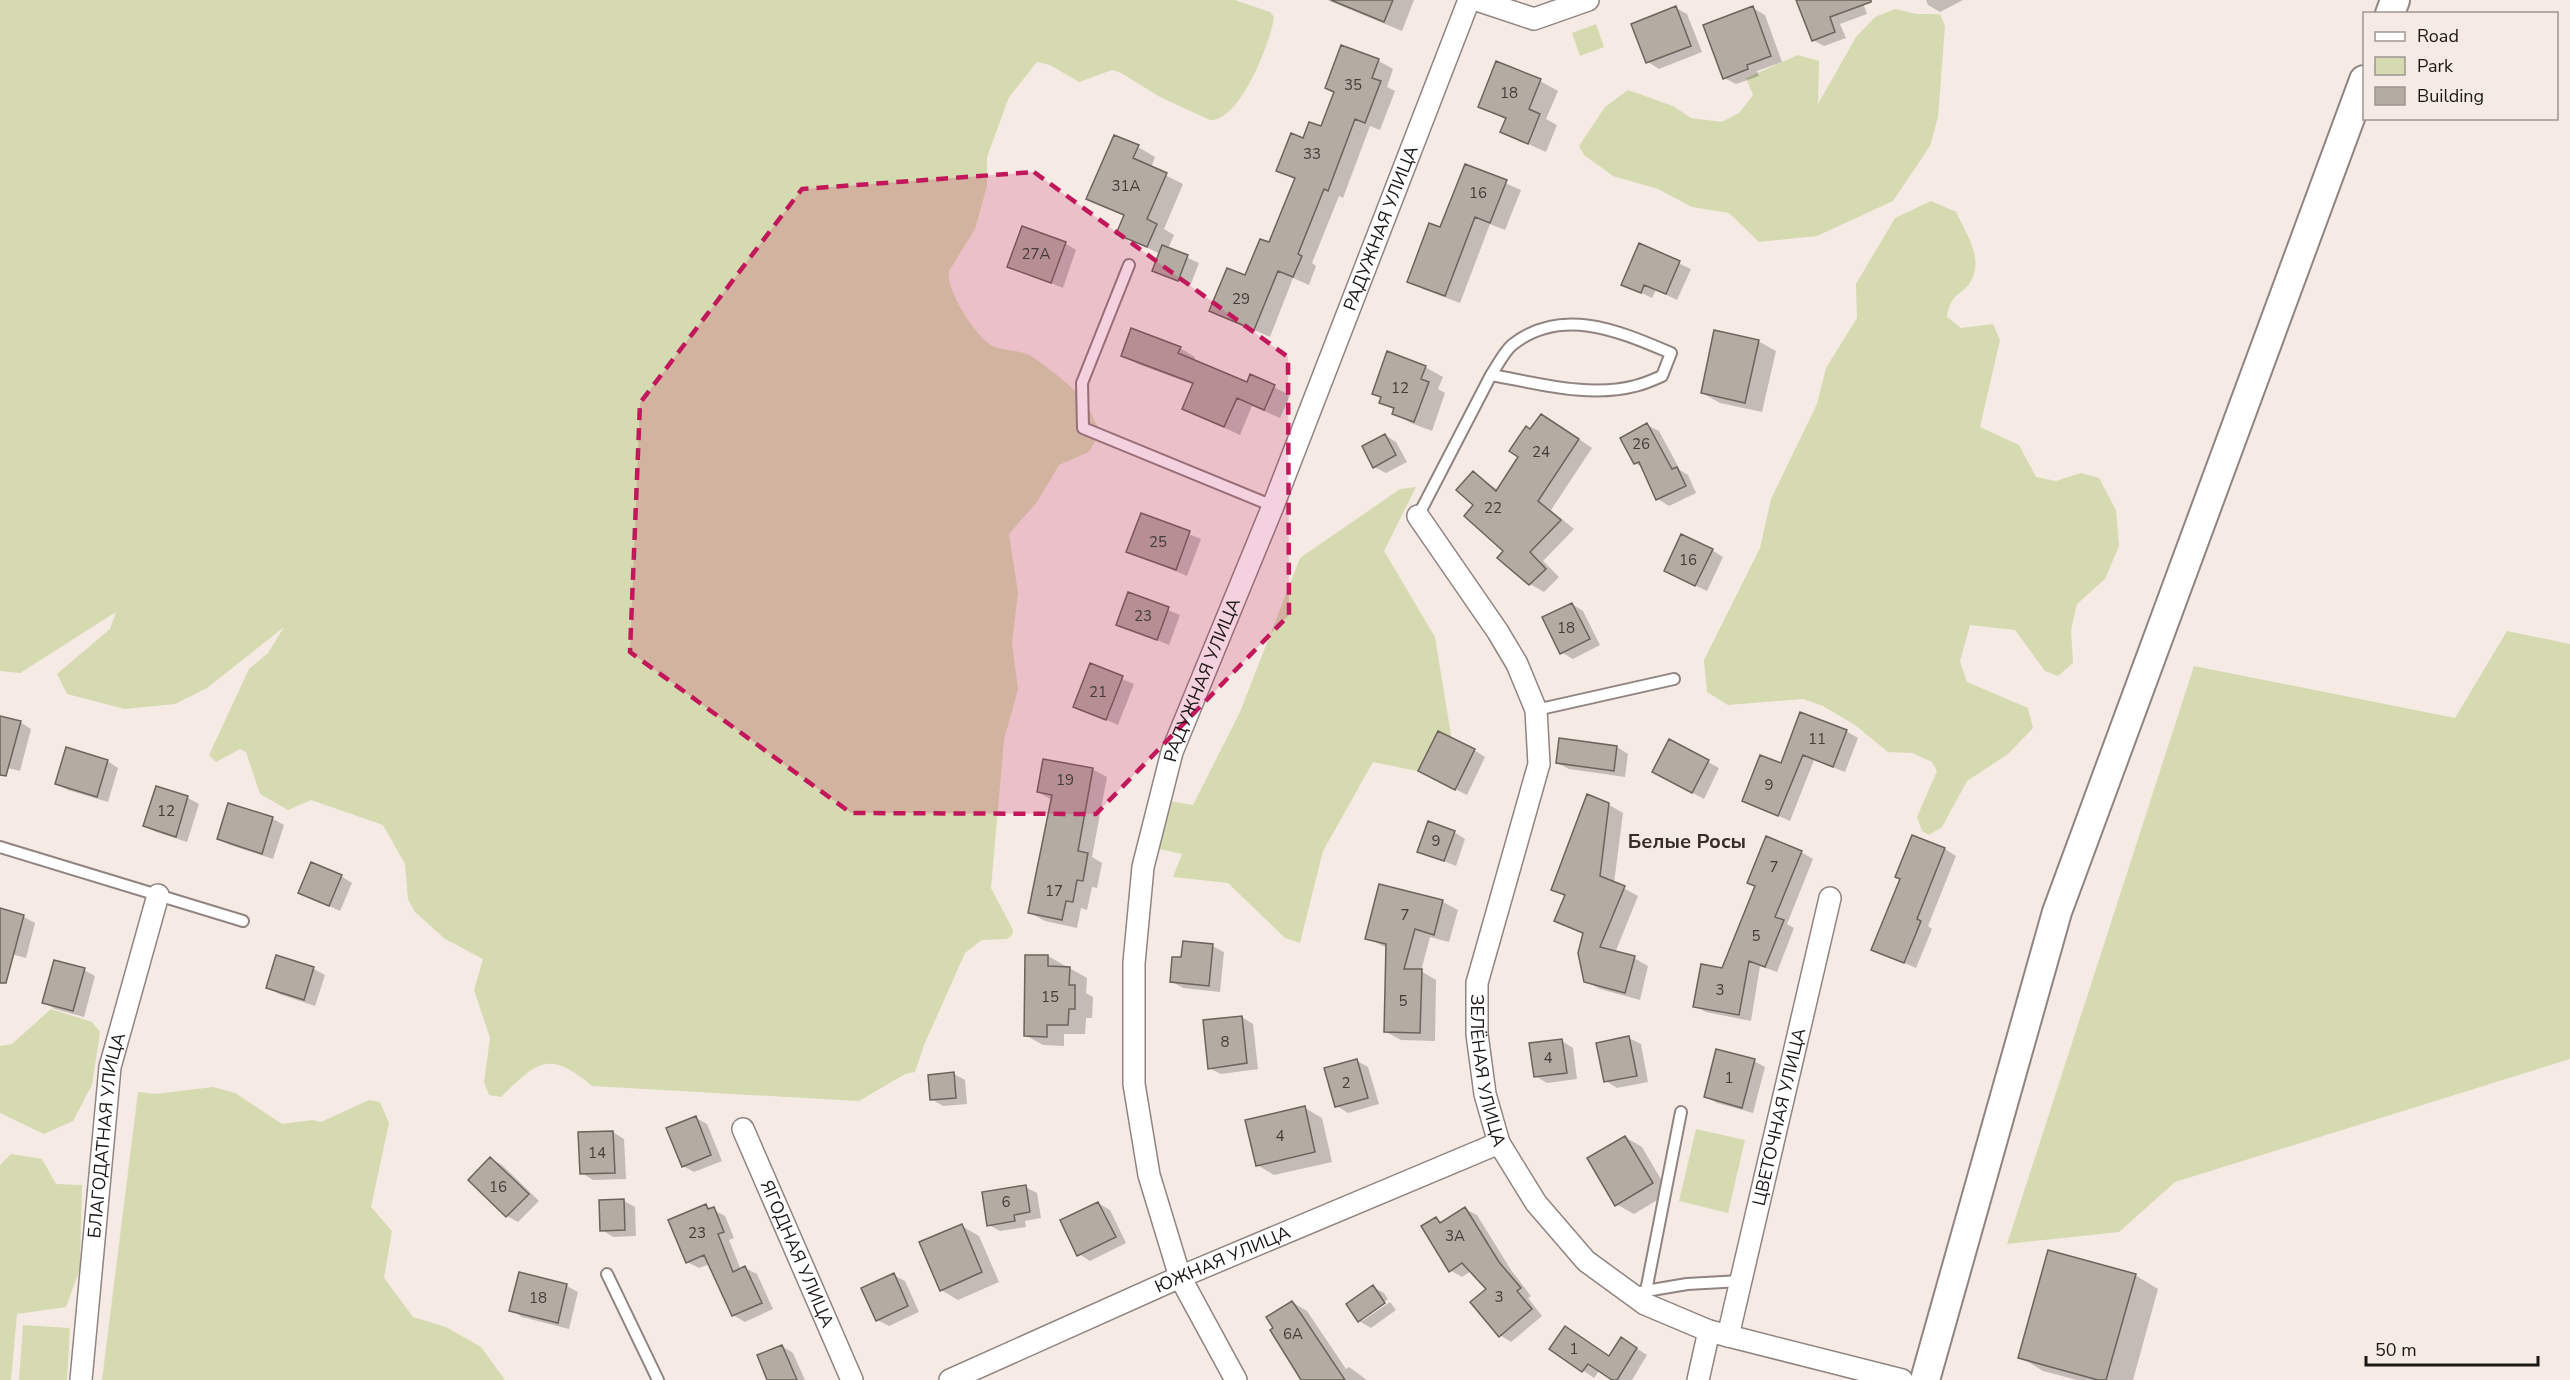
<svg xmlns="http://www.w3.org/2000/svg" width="2570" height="1380" font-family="'Nunito Sans',sans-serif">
	<rect width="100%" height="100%" fill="#f6eae4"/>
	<path fill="#d5dab1" d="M0 0H1235L1270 12 1274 17C1271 41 1240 122 1210 120L1160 97 1121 73 1112 70 1079 82 1050 65 1037 62 1009 97 987 157V186L975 229 949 271C945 289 977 340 995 347 1008 352 1021 349 1034 358 1047 367 1073 387 1083 400 1090 410 1095 422 1100 432L1089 452 1059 465 1037 502 1009 534 1018 593 1012 643 1018 689 1004 740 991 888 1013 930 1012 935 1007 939 982 940 965 953 924 1045 915 1072 905 1074 859 1101 592 1086C549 1049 537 1062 501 1097L489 1095 484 1082 490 1038 474 990 483 959 445 939 415 912 408 899 405 864 383 825 311 800 288 810 260 794 246 752 240 749 216 762 209 755 249 669 268 653 284 627 207 688 175 704 125 709 67 694 57 674 110 629 116 612 20 673 0 671Z
		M1895 9 1917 14H1940L1945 26 1938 117 1930 146 1893 201 1817 236 1759 242 1729 213 1692 207 1658 189 1613 176 1584 155 1579 146 1605 107 1628 90 1673 106 1691 118 1722 122 1739 113 1753 95 1746 78 1798 55 1819 61 1818 104 1856 37 1875 17Z
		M1596 24 1604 47 1580 56 1572 33Z
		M1931 201 1956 212C1965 232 1983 256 1972 279 1964 296 1951 290 1947 317L1961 328 1993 324 2000 340 1980 427 2019 445 2036 477 2056 481 2081 473 2099 478 2116 510 2119 546 2105 579 2077 604 2071 630 2073 663 2058 676 2045 671 2015 630 1970 625 1960 661 1967 682 2028 708 2033 728 2008 754 1967 781 1942 827 1929 835 1922 831 1917 817 1937 771 1932 762 1912 753 1888 752 1855 725 1823 706 1803 699 1728 705 1707 692 1704 660 1760 548 1771 499 1817 404 1826 368 1857 318 1856 284 1895 218Z
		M1416 487 1384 551 1435 637 1451 735 1422 772 1373 762 1323 851 1300 943 1285 938 1228 883 1173 877 1182 854 1159 849 1169 801 1193 805 1240 712 1300 558 1400 489Z
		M2507 631 2570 644V1059L2175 1182 2119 1232 2007 1244 2194 666 2455 718Z
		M51 1009 92 1022 100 1032 92 1085 73 1121 44 1134 0 1113V1046L12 1044Z
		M213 1087 235 1093 282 1124 312 1120 321 1122 369 1100 380 1102 389 1123 371 1207 392 1231 384 1278 413 1317 446 1327 481 1347 505 1380H102L138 1092 155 1094Z
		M1696 1129 1745 1140 1728 1213 1679 1201Z
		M11 1154 42 1159 56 1184 82 1185 80 1269 66 1307 17 1314 11 1380H0V1165Z
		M23 1325 70 1328 67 1380H19Z"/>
	<path fill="#0003" d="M1327 0H1414L1402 31Z
		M1798 0H1862L1867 14 1840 24 1846 38 1824 46 1813 40Z
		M1926 0H1963L1940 12 1928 5Z
		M1676 8 1687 14 1702 52 1659 69 1648 62 1633 24Z
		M1753 8 1765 15 1782 62 1757 71 1759 76 1736 84 1724 78Z
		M1342 47 1379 61 1393 69 1387 87 1395 91 1380 130 1370 126 1343 198 1339 196 1312 263 1316 266 1309 285 1293 278 1270 337 1211 310 1246 277 1270 244 1296 180 1278 171 1304 139 1322 128 1336 92Z
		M1540 81 1558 91 1546 119 1557 125 1546 152 1502 132 1507 120 1479 106Z
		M1138 147 1155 157 1151 168 1183 184 1164 229 1174 235 1168 249 1199 263 1190 286 1154 270 1160 254 1118 233 1125 216 1088 198Z
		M1466 166 1521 190 1505 230 1490 224 1460 303 1423 289 1408 281 1441 229Z
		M1065 243 1076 250 1063 288 1009 266Z
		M1640 245 1691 269 1677 300 1656 290 1652 298 1623 284Z
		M1758 341 1776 351 1762 412 1720 403 1702 393Z
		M1180 348 1195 357 1194 361 1248 384 1251 376 1290 395 1280 418 1252 406 1240 435 1184 409 1194 385 1138 364 1122 355Z
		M1425 367 1443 377 1438 389 1445 393 1432 431 1411 423 1394 413 1395 410 1381 403 1382 398 1374 393Z
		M1555 423 1592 448 1551 510 1574 529 1543 561 1559 577 1544 592 1530 584 1475 505 1474 473 1498 490 1520 456 1531 431Z
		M1647 425 1659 431 1680 470 1688 475 1696 493 1669 506 1658 499 1643 468 1635 463Z
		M1385 435 1396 442 1407 462 1386 473 1374 467Z
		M1142 515 1201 539 1187 576 1128 551Z
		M1712 550 1723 557 1707 591 1677 577Z
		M1129 594 1180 615 1169 645 1118 624Z
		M1572 604 1583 611 1600 645 1573 659 1561 652Z
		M1090 665 1134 684 1118 725 1075 706Z
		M0 717 20 722 31 729 20 771 0 766Z
		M1846 731 1858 738 1845 772 1814 760 1790 821 1743 800 1782 765Z
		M1670 741 1719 768 1704 799 1665 778Z
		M1617 747 1628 754 1625 777 1569 769 1557 763Z
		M1474 750 1485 757 1467 795 1431 777Z
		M107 761 118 768 108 802 68 790 56 784Z
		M1092 769 1107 777 1092 857 1102 863 1097 888 1092 887 1087 910 1081 908 1077 928 1045 921 1030 913 1052 800 1038 792Z
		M157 788 188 798 199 804 187 842 156 832 145 826Z
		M229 805 273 819 284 825 273 859 230 845 218 839Z
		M1609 805 1623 813 1614 883 1638 896 1615 953 1634 958 1648 966 1640 1000 1600 989 1585 981 1584 934 1556 920 1566 897 1553 889Z
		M1454 832 1465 839 1456 866 1419 851Z
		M1945 849 1956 856 1928 926 1932 929 1916 968 1873 949Z
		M1801 852 1813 859 1787 924 1794 928 1777 972 1760 966 1751 1021 1706 1012 1695 1006 1723 970Z
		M341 876 352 883 340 911 300 892Z
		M1380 885 1443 902 1458 910 1449 942 1430 937 1421 971 1436 980 1435 1041 1401 1040 1386 1032 1387 948 1367 938Z
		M0 910 24 917 35 923 26 958 0 951Z
		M1212 946 1224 952 1220 992 1183 988 1171 981 1183 958Z
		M1027 956H1048L1087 978 1086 993 1093 997 1092 1018H1086L1085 1034H1064V1046L1043 1045 1025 1035Z
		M277 957 314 969 325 975 315 1006 279 994 268 987Z
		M84 970 95 976 84 1017 55 1009 44 1002Z
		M1242 1017 1253 1024 1258 1069 1221 1074 1209 1068Z
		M1629 1038 1641 1044 1648 1082 1617 1088 1606 1081Z
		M1562 1041 1573 1048 1577 1079 1547 1083 1535 1076Z
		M1357 1061 1368 1067 1379 1104 1348 1113 1337 1106Z
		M1754 1061 1765 1067 1753 1113 1717 1103 1706 1097Z
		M954 1074 965 1080 967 1104 943 1106 931 1099Z
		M1305 1108 1322 1118 1332 1162 1274 1175 1257 1165Z
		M696 1118 707 1124 722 1161 694 1172 683 1166Z
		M613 1132 624 1139 626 1179 593 1180 582 1173Z
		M1625 1137 1642 1147 1669 1193 1634 1214 1616 1204Z
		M491 1159 502 1165 539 1201 518 1222 507 1216Z
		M1025 1187 1037 1193 1041 1218 1025 1221 1026 1227 1000 1231 989 1225Z
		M624 1201 635 1207 636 1236 613 1237 602 1230Z
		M1098 1203 1110 1210 1126 1243 1090 1261 1079 1254Z
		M706 1206 725 1216 734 1238 729 1240 741 1270 745 1268 757 1274 773 1309 745 1322 733 1315 710 1264 699 1268 687 1262Z
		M1465 1209 1477 1215 1511 1270 1531 1296 1528 1298 1542 1316 1511 1342 1500 1335 1488 1289 1471 1271 1462 1277 1450 1270 1436 1219 1443 1223Z
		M962 1226 979 1236 999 1282 958 1300 941 1290Z
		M520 1274 567 1286 578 1292 569 1329 522 1317 511 1310Z
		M893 1275 905 1281 919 1312 889 1326 877 1320Z
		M2135 1275 2158 1289 2133 1380H2077L2043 1371 2020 1357Z
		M1373 1287 1384 1293 1388 1299 1362 1318V1321L1390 1302 1396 1310 1371 1328 1359 1321Z
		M1292 1302 1307 1311 1346 1369 1349 1367 1367 1380H1303Z
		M782 1346 793 1353 805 1380H769Z
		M1633 1346 1647 1355 1632 1380H1615L1600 1370 1594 1378 1551 1349 1610 1357Z"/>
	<path fill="#b4aca3" stroke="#6b645c" stroke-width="1.5" d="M1331 0H1393L1384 22Z
		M1796 0H1871V2L1830 17 1835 32 1812 41Z
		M1676 6 1691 46 1646 63 1631 24Z
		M1753 6 1771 56 1747 65 1748 69 1723 79 1703 25Z
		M1341 45 1379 59 1372 78 1381 81 1365 123 1355 119 1328 191 1324 189 1298 254 1302 256 1293 277 1278 271 1254 330 1209 311 1227 268 1245 275 1260 239 1269 242 1295 178 1276 171 1291 133 1303 138 1309 122 1321 126 1334 92 1325 88Z
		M1496 61 1541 79 1529 109 1540 114 1528 144 1500 132 1506 118 1478 107Z
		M1114 135 1139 145 1133 158 1167 173 1147 219 1157 224 1147 247 1116 234 1124 215 1086 199Z
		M1465 164 1507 180 1490 223 1475 217 1445 296 1407 282 1429 223 1440 227Z
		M1022 226 1066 242 1051 283 1007 267Z
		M1639 243 1680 261 1666 294 1644 285 1641 293 1621 285Z
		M1162 245 1188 255 1178 281 1152 271Z
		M1131 328 1181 347 1178 353 1247 382 1250 374 1275 385 1264 410 1237 398 1224 427 1182 409 1193 383 1121 356Z
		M1714 330 1759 340 1745 403 1701 393Z
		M1387 351 1426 366 1421 379 1429 382 1414 422 1392 414 1394 408 1379 403 1381 397 1372 394Z
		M1541 414 1579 439 1538 501 1561 520 1530 552 1546 569 1529 585 1497 558 1503 551 1464 516 1473 505 1456 490 1473 471 1496 491 1518 457 1509 451 1526 426 1530 429Z
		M1647 423 1672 469 1677 467 1686 486 1656 500 1639 462 1634 464 1620 438Z
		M1385 434 1396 455 1373 468 1362 446Z
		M1141 513 1190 531 1176 570 1126 552Z
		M1681 534 1713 549 1695 586 1664 571Z
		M1128 592 1169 607 1157 640 1116 625Z
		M1572 603 1590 639 1560 654 1542 617Z
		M1090 663 1123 676 1106 720 1073 707Z
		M1800 712 1847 730 1833 767 1803 755 1778 816 1742 801 1760 755 1781 763Z
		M0 716 21 721 6 776 0 775Z
		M1438 731 1475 749 1455 790 1418 771Z
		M1559 738 1617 746 1614 771 1556 763Z
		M1669 739 1709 760 1692 793 1652 772Z
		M66 747 108 760 97 797 55 784Z
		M1043 759 1093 768 1078 851 1088 853 1083 881 1077 880 1073 902 1066 901 1062 920 1028 913 1052 795 1037 792Z
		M156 786 188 796 176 837 143 826Z
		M1587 794 1609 803 1600 876 1625 886 1600 947 1635 956 1625 993 1584 982 1578 953 1583 933 1554 921 1565 895 1551 890Z
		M228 803 273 817 262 854 217 839Z
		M1428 821 1455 831 1444 861 1417 852Z
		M1912 835 1945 848 1917 919 1921 921 1904 963 1871 950 1900 879 1895 877Z
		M1766 836 1802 851 1775 917 1784 920 1765 967 1749 961 1739 1015 1693 1007 1701 964 1722 968 1755 886 1747 883Z
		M311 862 342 875 329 906 298 893Z
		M1379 884 1443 900 1434 935 1415 929 1404 969H1422L1420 1033 1384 1032 1386 944 1365 939Z
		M0 908 24 915 6 983H0Z
		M1183 941 1213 944 1209 986 1170 982 1172 957H1181Z
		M276 955 314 967 304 1000 266 988Z
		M1025 955H1048V966L1070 967 1069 985H1075V1009H1069L1068 1025H1047V1037L1024 1036Z
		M54 960 85 968 73 1011 42 1003Z
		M1242 1016 1247 1063 1208 1069 1203 1020Z
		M1629 1036 1637 1076 1604 1082 1596 1043Z
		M1562 1039 1567 1073 1534 1077 1529 1043Z
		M1716 1049 1755 1059 1742 1108 1704 1097Z
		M1357 1059 1368 1098 1335 1107 1324 1068Z
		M954 1072 956 1098 930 1100 928 1075Z
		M1305 1106 1315 1152 1256 1166 1245 1120Z
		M696 1116 711 1155 682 1167 666 1128Z
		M613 1131 615 1173 580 1174 578 1132Z
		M1625 1136 1653 1183 1615 1206 1587 1158Z
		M490 1157 529 1194 506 1217 468 1180Z
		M1026 1185 1030 1212 1014 1215 1015 1221 987 1226 982 1192Z
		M624 1199 625 1230 600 1231 599 1200Z
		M1098 1202 1116 1237 1077 1256 1060 1220Z
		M706 1204 708 1209 714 1207 724 1232 718 1234 733 1272 745 1266 762 1303 732 1316 704 1255 686 1263 668 1220Z
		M1465 1207 1499 1262 1521 1288 1517 1291 1532 1309 1499 1337 1470 1302 1486 1289 1462 1263 1449 1272 1421 1226 1436 1217 1440 1223Z
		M962 1224 982 1272 940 1291 919 1242Z
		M2048 1250 2136 1274 2106 1380H2098L2018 1358Z
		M519 1272 567 1284 558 1323 509 1311Z
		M894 1273 908 1306 876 1321 861 1288Z
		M1373 1285 1385 1303 1358 1322 1346 1304Z
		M1292 1301 1301 1314 1345 1380H1301L1270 1330 1273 1328 1266 1317Z
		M1565 1326 1609 1356 1621 1337 1637 1348 1617 1380H1612L1588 1364 1582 1372 1549 1349Z
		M782 1345 797 1380H767L757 1355Z"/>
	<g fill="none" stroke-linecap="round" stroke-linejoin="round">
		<defs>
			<path id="lane" d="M1129 265 1082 383 1083 428 1273 506
				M1418 516 1491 375C1537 383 1589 398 1635 386 1644 384 1653 380 1662 376L1671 353C1621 332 1562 305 1512 345 1504 352 1497 366 1491 375
				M1536 710 1674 679
				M0 847 243 921
				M607 1274 658 1380
				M1646 1291 1681 1112
				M1640 1292 1687 1284 1741 1281"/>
			<g id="street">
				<path d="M1477 0 1534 19 1588 0"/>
				<path id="s1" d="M1418 516 1498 632 1517 664 1536 710 1539 764 1477 983V1034L1485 1094 1499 1143 1536 1203 1586 1261 1645 1304 1709 1331 1902 1380"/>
				<path id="s2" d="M743 1129 852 1380"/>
				<path id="s3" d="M1728 1336 1830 898"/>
				<path id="s4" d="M81 1380 110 1067 158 895"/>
				<path id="s5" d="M950 1380 1180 1277 1499 1143"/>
				<path id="s6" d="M1236 1380 1180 1277 1149 1175 1134 1084V963L1143 867 1172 752 1273 506 1469 0"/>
				<path d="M1698 1380 1709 1331"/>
			</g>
			<path id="secondary" d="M2390 14 2395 0
				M1925 1380 2057 912 2364 80"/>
		</defs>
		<use href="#lane" stroke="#908480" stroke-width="14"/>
		<use href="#street" stroke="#908480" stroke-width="24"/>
		<use href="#secondary" stroke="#908480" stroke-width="32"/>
		<use href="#lane" stroke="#fff" stroke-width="10"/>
		<use href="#street" stroke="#fff" stroke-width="21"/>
		<use href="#secondary" stroke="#fff" stroke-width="28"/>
	</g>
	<path fill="#c2185b" fill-opacity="0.2" stroke="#c2185b" stroke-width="4.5" stroke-dasharray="12 8" stroke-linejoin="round" d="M1034 172 1288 357 1289 615 1096 814 851 813 630 652 640 403 802 189Z"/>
	<g text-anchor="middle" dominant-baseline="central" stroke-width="6" stroke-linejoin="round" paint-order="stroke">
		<g font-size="15" fill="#423d39">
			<text x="1353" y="85">35</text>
			<text x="1509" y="93">18</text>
			<text x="1312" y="154">33</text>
			<text x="1126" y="186">31А</text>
			<text x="1478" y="193">16</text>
			<text x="1036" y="254">27А</text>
			<text x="1241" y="299">29</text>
			<text x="1400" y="388">12</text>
			<text x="1641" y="444">26</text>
			<text x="1541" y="452">24</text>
			<text x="1493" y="508">22</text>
			<text x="1158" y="542">25</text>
			<text x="1688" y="560">16</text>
			<text x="1143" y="616">23</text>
			<text x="1566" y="628">18</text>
			<text x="1098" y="692">21</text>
			<text x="1817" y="739">11</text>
			<text x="1065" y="780">19</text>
			<text x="1769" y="785">9</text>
			<text x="166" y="811">12</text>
			<text x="1436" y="841">9</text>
			<text x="1774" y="867">7</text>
			<text x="1054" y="891">17</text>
			<text x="1405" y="915">7</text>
			<text x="1756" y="936">5</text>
			<text x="1720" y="990">3</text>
			<text x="1050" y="997">15</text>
			<text x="1403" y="1001">5</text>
			<text x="1225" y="1042">8</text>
			<text x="1548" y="1058">4</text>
			<text x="1729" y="1078">1</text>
			<text x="1346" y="1083">2</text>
			<text x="1280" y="1136">4</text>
			<text x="597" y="1153">14</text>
			<text x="498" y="1187">16</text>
			<text x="1006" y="1202">6</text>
			<text x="697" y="1233">23</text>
			<text x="1455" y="1236">3А</text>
			<text x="1499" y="1297">3</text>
			<text x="538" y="1298">18</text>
			<text x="1293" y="1334">6А</text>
			<text x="1574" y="1349">1</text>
		</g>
		<g font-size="18" fill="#1c1816" stroke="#f6eae4">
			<text stroke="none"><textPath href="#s6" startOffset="1216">РАДУЖНАЯ УЛИЦА</textPath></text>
			<text stroke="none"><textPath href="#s6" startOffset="730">РАДУЖНАЯ УЛИЦА</textPath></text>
			<text stroke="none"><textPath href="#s1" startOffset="598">ЗЕЛЁНАЯ УЛИЦА</textPath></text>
			<text stroke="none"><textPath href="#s3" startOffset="225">ЦВЕТОЧНАЯ УЛИЦА</textPath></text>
			<text stroke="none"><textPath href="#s4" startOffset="246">БЛАГОДАТНАЯ УЛИЦА</textPath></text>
			<text stroke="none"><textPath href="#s2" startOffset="136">ЯГОДНАЯ УЛИЦА</textPath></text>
			<text stroke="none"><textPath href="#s5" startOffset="298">ЮЖНАЯ УЛИЦА</textPath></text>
		</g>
		<g font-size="20" font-weight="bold" fill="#362d29" stroke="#f6eae4">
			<text x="1687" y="841">Белые Росы</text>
		</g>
	</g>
	<rect x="2363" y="12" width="195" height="108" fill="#f6eae4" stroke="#9f9692" stroke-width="1.5"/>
	<rect x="2375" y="32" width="30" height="9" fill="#ffffff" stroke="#9f9692" stroke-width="1.5"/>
	<text x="2417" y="42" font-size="18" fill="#1c1816">Road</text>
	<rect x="2375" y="57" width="30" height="18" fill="#d5dab1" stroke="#9f9692" stroke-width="1.5"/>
	<text x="2417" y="72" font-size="18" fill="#1c1816">Park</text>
	<rect x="2375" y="87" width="30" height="18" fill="#b4aca3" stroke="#9f9692" stroke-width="1.5"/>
	<text x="2417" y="102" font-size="18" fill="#1c1816">Building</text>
	<path d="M2366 1356v9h172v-9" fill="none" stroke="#1c1816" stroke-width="3"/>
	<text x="2375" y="1356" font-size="18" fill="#1c1816" stroke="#f6eae4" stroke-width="4.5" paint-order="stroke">50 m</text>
</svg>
